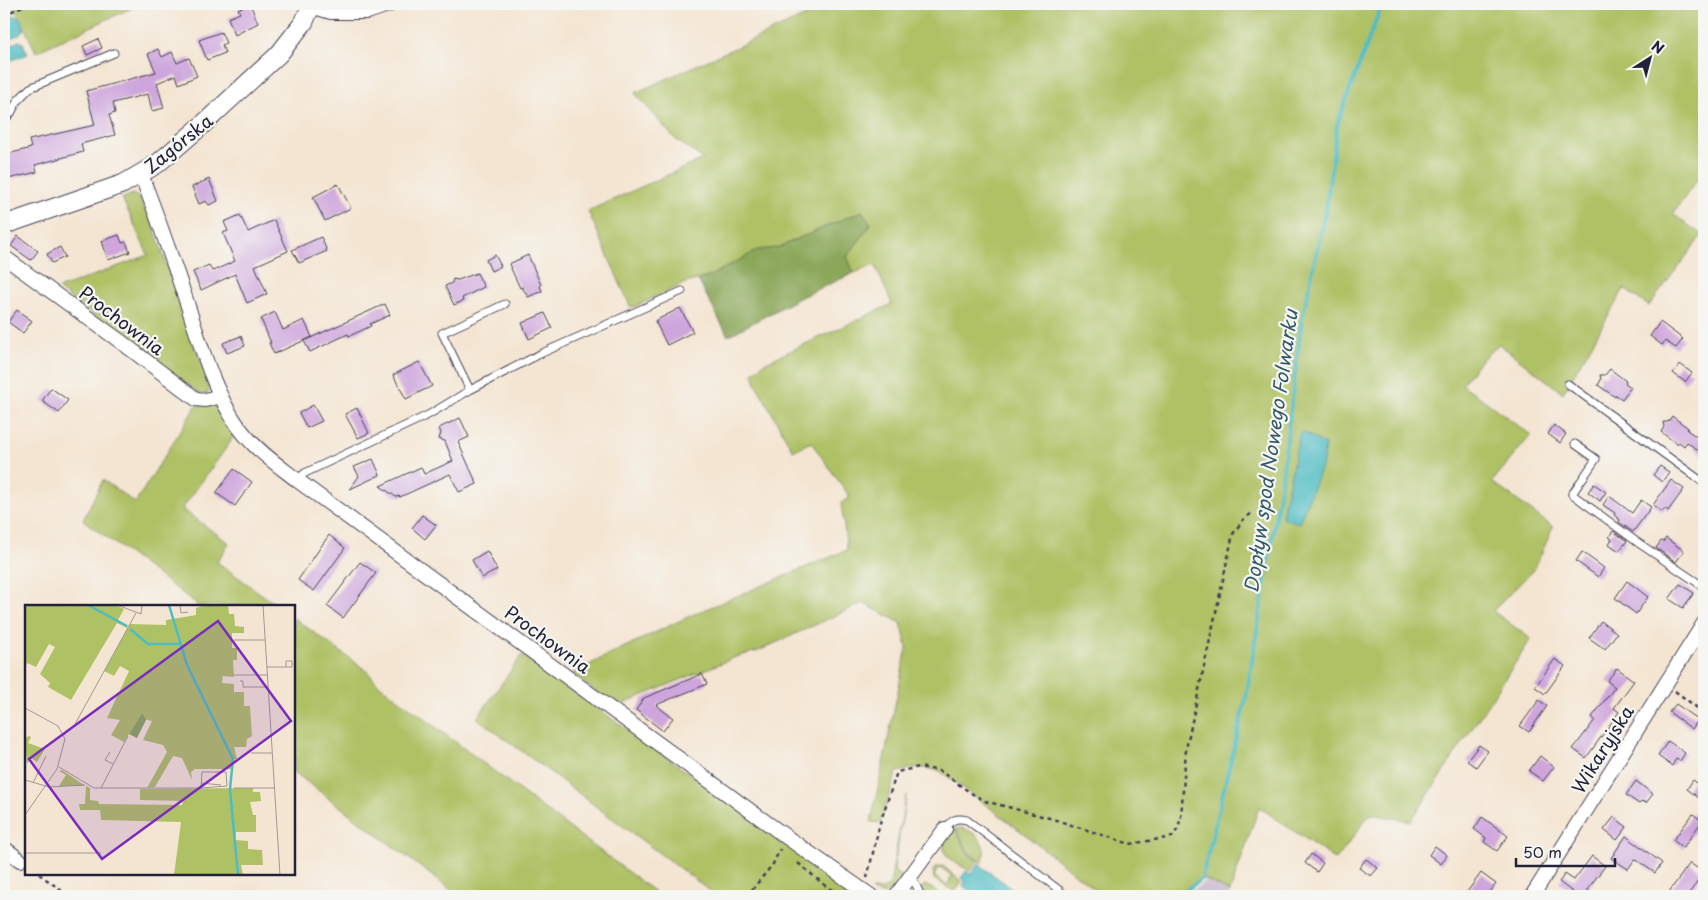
<svg xmlns="http://www.w3.org/2000/svg" width="1708" height="900" font-family="'Playpen Sans',sans-serif">
	<rect width="100%" height="100%" fill="#f6f6f2"/>
	<filter id="ink" filterUnits="userSpaceOnUse"><feTurbulence type="fractalNoise" baseFrequency=".02" numOctaves="2"/><feDisplacementMap in="SourceGraphic" scale="10" xChannelSelector="R" yChannelSelector="G"/><feConvolveMatrix kernelMatrix="1 2 1 2 8 2 1 2 1" color-interpolation-filters="sRGB"/></filter>
	<filter id="wash" filterUnits="userSpaceOnUse"><feTurbulence type="fractalNoise" baseFrequency=".0096" numOctaves="4" result="noise"/><feDisplacementMap in="SourceGraphic" scale="20" xChannelSelector="R" yChannelSelector="G"/><feGaussianBlur stdDeviation="1.12" result="paint"/><feColorMatrix in="noise" values="0 0 0 0 0 0 0 0 0 0 0 0 0 0 0 0 0 1.4 0 .05"/><feComposite in="paint" operator="in"/></filter>
	<g filter="url(#wash)">
		<rect width="100%" height="100%" fill="#f4e5d2"/>
		<path fill="#cdbed2" d="M1207 880 1230 892 1229 896H1186Z"/>
		<path fill="#afc165" stroke="#687250" fill-rule="evenodd" d="M13 4H133L134 7 36 52Z
			M832 4H1704V170L1673 214 1702 235 1649 306 1624 289 1563 393 1499 344 1479 362 1462 384 1531 435 1492 482 1553 527 1535 568 1493 611 1531 639 1411 821 1370 814 1336 860 1259 807 1230 892 1202 878 1179 896H1104L1005 819 940 771 919 767 897 772 880 823 871 822 907 647 901 623 863 603 758 651 736 657 622 704 619 708 572 674 604 657 694 614 847 550 841 503 850 497 811 442 793 451 756 384 753 373 764 363 892 304 875 265 854 273 847 257 871 224 862 211 777 248 758 250 708 277 686 283 634 307 630 306 588 211 703 159 674 138 635 93Z
			M133 194 140 198 145 211 148 210 193 343 211 387 208 393 202 395 58 289 148 255 122 198Z
			M215 403 218 405 234 433 231 441 182 509 229 543 217 562 278 606H196L197 604 83 520 103 480 135 503 196 406Z
			M294 618 367 671 377 683 660 896H459L294 772Z
			M522 655 862 896H717L477 718Z
			M906 795 894 868 895 872 902 877C895 889 885 900 871 890H883L890 884Z
			M961 828C978 832 989 846 982 863L969 853 956 829Z
			M955 829 968 854 978 861 970 871C959 864 938 858 945 840 947 835 950 831 955 829Z
			M943 866 962 882 955 892 934 879 933 870 936 867ZM940 867 952 876 947 885 934 876Z
			M925 885 933 889 940 896H926L922 887Z"/>
		<path fill="#8ba75a" stroke="#56644a" d="M862 211 871 224 847 257 854 273 801 297 728 336 698 280 708 277 758 250 777 248Z"/>
		<path fill="#4dbcc2" stroke="#386f7e" d="M11 16H17L22 21 24 28 20 34 4 41V19Z
			M19 41 23 43 28 54 4 63V48Z
			M1303 432 1325 445 1323 462 1299 523 1283 518 1282 515 1299 436Z
			M978 864 1023 896H977L963 886 965 882 961 878 966 871 971 874Z"/>
		<g fill="none" stroke-linecap="round" stroke-linejoin="round">
			<path stroke="#4dbcc2" stroke-width="4" d="M1179 896 1202 878 1246 698 1282 477 1302 319 1326 208 1337 124 1382 4"/>
		</g>
		<g id="blocks">
			<path fill="#cea5dd" d="M250 4 258 23 235 35 228 18 240 13 238 9Z
				M221 32 226 43 222 45 225 53 207 60 199 40Z
				M98 39 102 48 87 55 83 46Z
				M158 49 162 57 172 52 177 63 189 58 197 76 179 84 176 75 157 83 164 108 152 111 148 94 113 103 115 113 109 115 115 135 81 144 83 152 35 165 37 172 4 180V155L31 148 29 140 95 125 86 91 156 72 148 54Z
				M209 179 218 201 209 205 206 201 199 204 192 187Z
				M338 184 351 208 325 221 313 197Z
				M240 215 248 232 274 220 288 251 255 266 267 294 247 303 235 274 201 290 193 272 209 265 212 271 215 270 235 261 223 233 228 231 224 222Z
				M119 235 122 243 126 242 130 252 108 260 102 241Z
				M18 236 38 251 31 260 11 246Z
				M321 237 327 251 299 263 292 250Z
				M60 247 65 257 52 263 47 254Z
				M495 255 501 266 491 271 486 260Z
				M528 255 541 285 540 286 542 291 528 297 522 287 520 288 509 264Z
				M477 273 484 287 462 298 463 301 454 305 445 286 452 283 453 279 458 280Z
				M385 304 390 315 370 324 371 326 356 333 349 336 348 334 310 352 304 341Z
				M680 308 693 332 667 345 655 321Z
				M17 310 32 321 23 333 8 322Z
				M275 312 283 330 304 320 312 337 274 354 269 343H271L261 319Z
				M545 313 552 328 529 339 522 323Z
				M1660 322 1683 339 1676 348 1665 341 1662 345 1650 336Z
				M241 336 245 346 227 353 223 343Z
				M419 362 432 386 406 399 393 375Z
				M1680 364 1692 373 1685 382 1673 373Z
				M1610 369 1626 381 1625 383 1631 387 1622 399 1616 395 1615 397 1598 385 1601 380 1600 375H1605Z
				M51 388 68 400 59 413 42 401Z
				M313 405 322 421 307 428 299 413Z
				M357 408 369 433 358 438 345 414Z
				M1672 416 1688 428 1687 430 1704 442V455L1687 442 1684 446 1679 442 1677 444 1661 432 1664 427 1663 422H1668Z
				M460 418 469 437 458 442 477 484 459 492 450 474 400 497 399 496 396 497 380 486 421 467 424 474 453 461 445 441 439 439 441 433 439 428Z
				M1554 425 1566 434 1560 443 1548 434Z
				M373 459 380 475 350 489 359 476 354 467Z
				M1660 466 1669 472 1662 482 1653 475Z
				M234 469 252 482 235 506 216 493Z
				M1671 480 1684 489 1668 511 1665 508 1662 512 1653 505Z
				M1594 484 1606 492 1600 501 1588 492Z
				M1609 496 1632 513 1641 500 1651 507 1633 532 1619 522 1620 520 1614 515 1615 513 1603 505Z
				M422 515 436 525 425 539 412 528Z
				M1613 531 1627 541 1619 551 1609 544 1612 539 1609 537Z
				M329 535 345 548 314 591 298 580Z
				M1666 538 1684 551 1676 562 1656 548 1661 541 1663 542Z
				M487 551 497 570 482 578 472 560Z
				M1582 552 1604 568 1598 577 1576 561Z
				M360 562 376 573 343 618 327 606Z
				M1627 581 1648 597 1636 614 1615 598Z
				M1680 584 1694 593 1683 608 1669 599Z
				M1601 621 1617 633 1605 649 1589 638Z
				M1555 659 1565 666 1545 694 1535 687Z
				M1617 668 1634 681 1614 708 1619 712 1586 758 1573 749 1595 720 1592 717 1615 687 1607 681Z
				M702 674 707 684 656 705 673 718 663 731 636 710 644 698Z
				M1539 700 1547 706 1529 732 1520 726Z
				M1676 704 1698 720 1692 729 1669 712Z
				M1668 741 1685 753 1680 761 1676 759 1672 766 1658 756Z
				M1479 745 1488 751 1476 767 1467 761Z
				M1540 756 1554 767 1543 781 1529 771Z
				M1693 780 1704 788 1699 798 1687 789Z
				M1636 781 1653 794 1646 803 1642 801 1639 804 1626 795Z
				M1693 814 1702 821 1683 848 1673 840Z
				M1482 817 1508 836 1497 851 1484 842 1486 838 1474 829Z
				M1614 817 1627 827 1617 840 1604 830Z
				M1626 836 1662 863 1655 873 1635 859 1628 869 1611 858Z
				M1435 846 1447 855 1441 864 1429 855Z
				M1311 854 1323 863 1317 872 1305 863Z
				M1592 856 1605 866 1587 890 1596 896H1578L1559 882 1565 874 1574 880Z
				M1366 859 1378 868 1371 876 1359 868Z
				M1690 863 1704 873 1687 896H1666Z
				M1481 873 1496 884 1487 896H1464Z"/>
		</g>
	</g>
	<g filter="url(#ink)">
		<use href="#blocks" fill-opacity="0" stroke="#423f52" stroke-width="1"/>
		<g fill="none" stroke-linecap="round" stroke-linejoin="round">
			<defs>
				<path id="service" d="M4 121 11 113 18 100 30 88 114 53
					M1568 384 1704 483
					M470 390 442 333 505 304
					M1575 444 1596 459 1572 494 1637 542 1704 587
					M297 480 305 473 428 415 470 390 542 353 682 291
					M945 829C952 820 955 817 967 820L1067 896
					M910 878 915 883 921 896"/>
				<path id="minor" d="M311 6 331 12H367L391 4
					M141 174C157 216 172 258 186 300 200 343 216 401 245 435 260 453 279 466 297 480L785 836 871 896
					M4 257 124 344 196 399 205 400 221 396
					M4 848 20 860
					M896 896 945 829
					M1532 896 1704 623"/>
				<path id="tertiary" d="M4 225 123 184 157 164 200 127 279 54 304 22 312 4"/>
			</defs>
			<use href="#service" stroke="#423f52" stroke-width="9"/>
			<use href="#minor" stroke="#423f52" stroke-width="16"/>
			<use href="#tertiary" stroke="#423f52" stroke-width="20"/>
			<path stroke="#423f52" stroke-width="2.5" stroke-dasharray="4 4" stroke-linecap="butt" d="M4 15 27 4
				M1675 691 1704 713
				M798 863 827 887 842 896
				M39 874 69 896
				M867 878 880 823 897 772 919 767 940 771 971 793 985 801 1053 819 1130 844 1172 837 1177 830 1181 818 1186 749 1233 534 1243 520 1252 513
				M747 896 773 864 780 849"/>
			<use href="#service" stroke="#fff" stroke-width="7"/>
			<use href="#minor" stroke="#fff" stroke-width="14"/>
			<use href="#tertiary" stroke="#fff" stroke-width="18"/>
		</g>
	</g>
	<g text-anchor="middle" dominant-baseline="central" stroke-width="4.5" stroke-linejoin="round" paint-order="stroke">
		<g font-size="18" fill="#22223b" stroke="#f6f6f2">
			<text transform="translate(178 143) rotate(-39)">Zagórska</text>
			<text transform="translate(122 320) rotate(37)">Prochownia</text>
			<text transform="translate(548 639) rotate(36)">Prochownia</text>
			<text transform="translate(1602 749) rotate(-58)">Wikaryjska</text>
		</g>
		<g font-size="19" font-style="italic" fill="#31586a" stroke="#f6f6f2">
			<text transform="translate(1270 451) rotate(-82)">Dopływ spod Nowego Folwarku</text>
		</g>
	</g>
	<g transform="translate(25 605)">
		<rect width="270" height="270" fill="#f4e5d2"/>
		<path d="M0 0H90L99 4 93 15 103 21 102 23 92 18 46 95 23 82 25 78 15 69 30 42 24 39 11 62 2 58 0 61ZM180 0H203L204 9H209L210 21 219 22V28H207V43H212V55H208L209 72 198 71 197 78 209 79V87H219V101H225L227 131 222 134 221 142H209L212 154 208 155 206 164H170L166 167 167 175 157 153 148 151 130 182 122 183 142 147 138 140 118 135 127 116 119 114 117 108 99 137 86 130 95 115 82 113 104 66 95 61 89 71 79 66 105 19 141 20V15L171 10V3ZM4 131 6 132 3 138 20 144 12 157 6 153 2 159 0 133ZM37 165 59 180 58 181H34L41 170 34 166ZM61 181 65 183V195L73 196 74 199 157 200 158 196 115 195V184L228 183V187H235L236 196 225 197 228 210H231V227H211L210 235 223 236V244L237 245 238 260H216L218 270H149L156 217 76 215 75 205H55L54 199H60Z" fill="#afc165"/>
		<path d="M117 108 121 115 112 133 104 129Z" fill="#8ba75a"/>
		<path fill="none" stroke="#4dbcc2" stroke-width="2.5" d="M63 0 102 21M144 0 162 60 208 154 205 184 213 270M105 24 123 39H157"/>
		<path fill="none" stroke="#a09796" stroke-width="1" d="M92 0 116 9 117 0M155 0 156 8 163 7M238 0 255 270M209 35H240M242 62H267V56H261V62M209 70H242M215 76H218V82H243M0 103 33 121 40 134 32 164 0 210M39 130 49 121 111 8M85 147 80 155 88 159M226 148H247M34 162 69 183H176M177 167H201L202 181 176 183ZM0 175 24 182 60 180M8 178 21 151M176 178 196 180M76 183 103 131M209 183H249M0 248H76"/>
		<path fill="#7b2cbf" fill-opacity="0.15" stroke="#7b2cbf" stroke-width="2.5" d="M193 16 266 116 77 254 4 154Z"/>
		<rect width="270" height="270" fill="none" stroke="#22223b" stroke-width="2.5"/>
	</g>
	<rect width="1708" height="900" fill="none" stroke="#f6f6f2" stroke-width="20"/>
	<g transform="translate(1650 58) rotate(36)" stroke="#f6f6f2" stroke-width="4" paint-order="stroke">
	<path d="M0-4L9 19L0 12L-9 19Z" fill="#22223b"/>
	<text y="-8" font-size="14" font-weight="bold" text-anchor="middle" fill="#22223b">N</text>
	</g>
	<path d="M1516 858v8h99v-8" fill="none" stroke="#22223b" stroke-width="2.5"/>
	<text x="1523" y="858" font-size="15" fill="#22223b" stroke="#f6f6f2" stroke-width="4" paint-order="stroke">50 m</text>
</svg>
